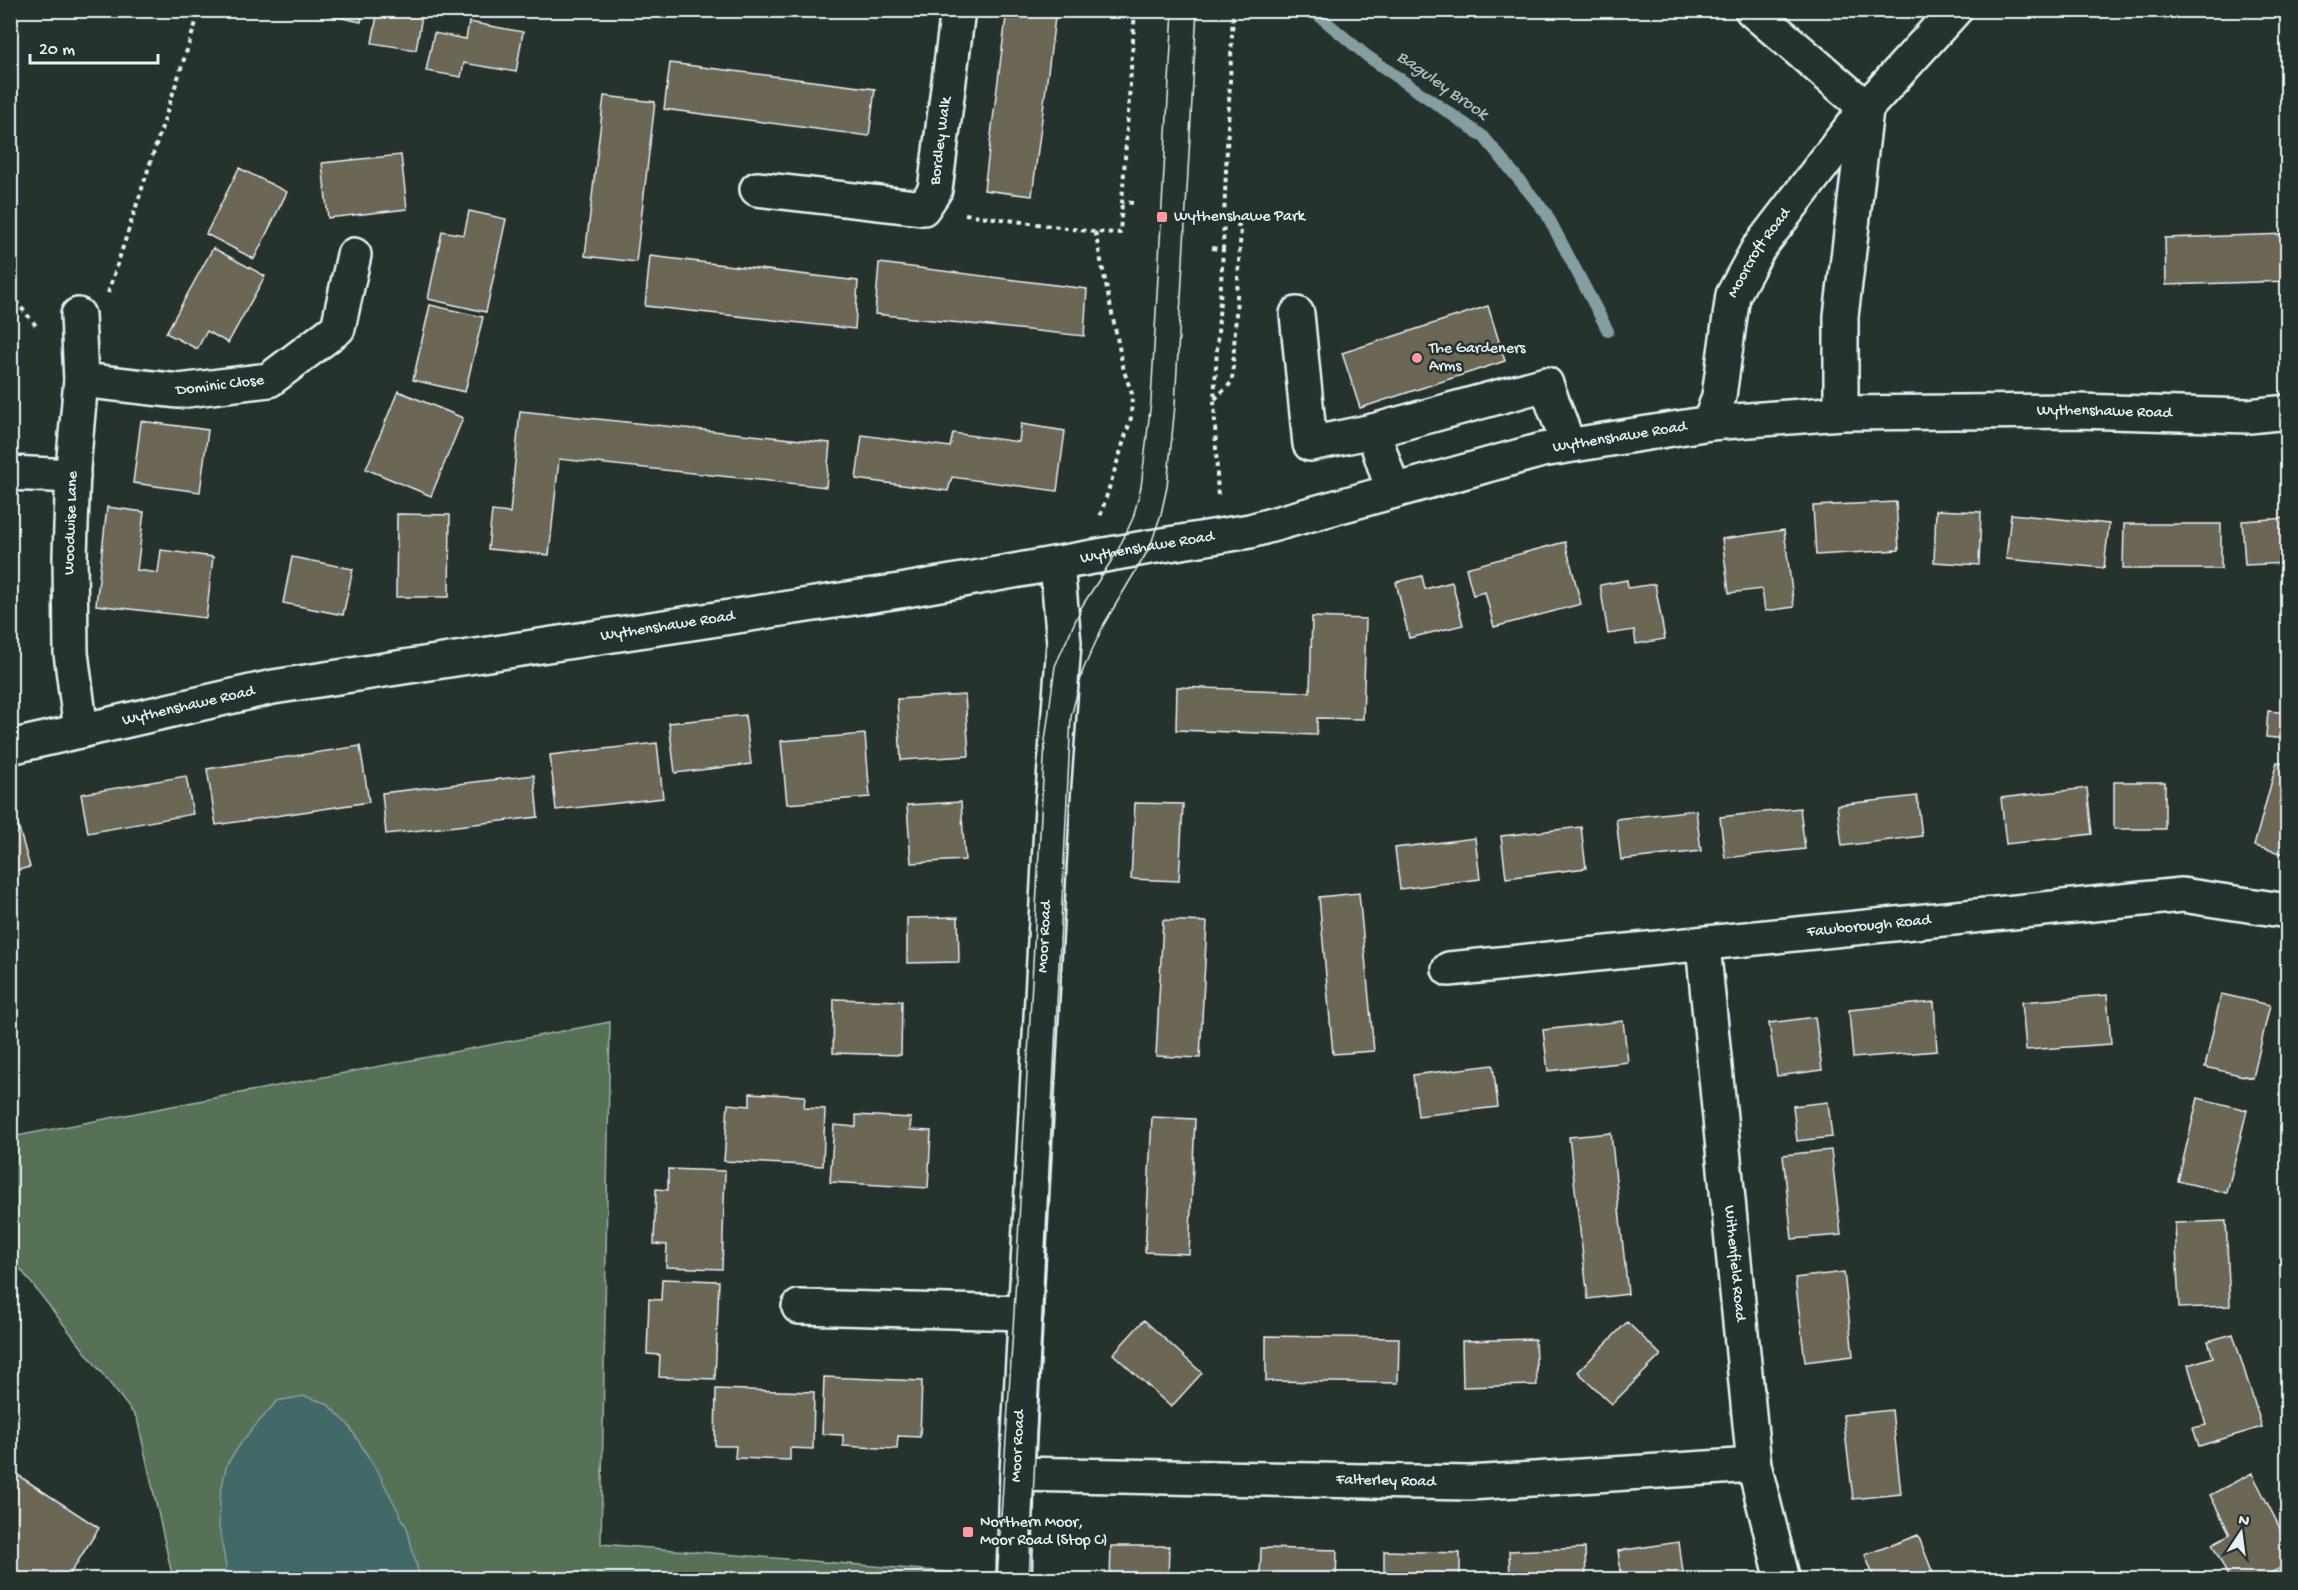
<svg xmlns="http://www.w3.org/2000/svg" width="2298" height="1590" font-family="'Gochi Hand',sans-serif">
	<rect width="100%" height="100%" fill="#26332d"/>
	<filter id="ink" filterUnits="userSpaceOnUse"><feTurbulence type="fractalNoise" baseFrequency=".0167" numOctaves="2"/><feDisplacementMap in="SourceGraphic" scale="12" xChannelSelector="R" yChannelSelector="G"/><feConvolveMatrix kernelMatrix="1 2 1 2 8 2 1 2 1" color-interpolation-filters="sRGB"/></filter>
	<g filter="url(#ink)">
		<path fill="#577157" stroke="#a0b1a8" stroke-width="1.5" d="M610 1022 601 1544 960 1573 959 1579H173L137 1418 11 1257V1137Z"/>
		<path fill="#436768" stroke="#859ea2" stroke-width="1.5" d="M304 1396 326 1403 348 1424 379 1474 407 1528 420 1579H228L219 1526 220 1495 227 1464 243 1440 277 1401Z"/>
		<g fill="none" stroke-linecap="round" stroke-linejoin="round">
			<path stroke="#859ea2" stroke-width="12" d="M1312 10 1367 56 1484 137 1546 213 1608 331"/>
		</g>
		<path fill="#6c6655" stroke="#e8f1f8" stroke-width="1.5" d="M306 10H363L361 22Z
			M378 10H423L416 50 372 43Z
			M1007 10H1056L1032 196 984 190Z
			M469 22 523 32 516 72 464 63 461 77 426 71 434 33 466 39Z
			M670 63 875 89 869 136 664 109Z
			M604 96 655 102 636 262 585 256Z
			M401 155 407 209 328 218 322 163Z
			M239 168 287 192 254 259 206 234Z
			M469 211 506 219 486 312 428 299 442 231 464 235Z
			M2288 234V281L2166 285 2165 238Z
			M213 248 265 276 228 343 207 331 197 349 166 333Z
			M650 256 858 281 855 329 645 306Z
			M879 263 1087 289 1084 336 875 314Z
			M430 305 483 317 465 392 413 380Z
			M1488 306 1505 361 1360 408 1342 353Z
			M398 391 463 418 431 496 366 469Z
			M520 411 830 443 826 487 559 459 549 555 488 549 492 511 510 513Z
			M141 421 208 430 200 492 133 483Z
			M1021 424 1065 431 1057 491 952 477 948 491 856 479 862 435 950 447 953 433 1019 442Z
			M1896 502 1899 550 1816 555 1813 506Z
			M107 507 144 512 137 570 158 573 161 550 213 557 206 618 96 605Z
			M1936 510 1981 512 1979 565 1934 562Z
			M397 514 450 515 449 597H396Z
			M2011 514 2109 524 2104 568 2006 559Z
			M2288 518V563L2245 565 2242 521Z
			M2124 524H2221V569H2123Z
			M1784 530 1794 607 1765 611 1762 589 1729 593 1722 539Z
			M1565 542 1581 604 1494 627 1485 592 1473 595 1466 568Z
			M292 557 353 569 343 615 283 603Z
			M1422 576 1425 589 1452 582 1463 625 1409 638 1396 582Z
			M1627 580 1628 588 1655 584 1665 639 1636 644 1634 630 1608 634 1600 585Z
			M1312 617 1366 619 1363 719 1317 718V735L1176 730 1177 687 1310 692Z
			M965 695 969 756 901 760 897 699Z
			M2268 711 2288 713V739L2266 737Z
			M745 715 751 764 675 773 669 723Z
			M865 734 870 797 787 804 781 741Z
			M657 743 663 798 556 810 550 755Z
			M360 746 369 802 216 825 207 769Z
			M2277 762 2288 765V855L2254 846Z
			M534 775 538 817 386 834 382 793Z
			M186 776 193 814 88 833 81 794Z
			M2114 782H2165V829H2114Z
			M2087 788 2092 834 2006 844 2001 798Z
			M1917 796 1922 836 1842 846 1837 805Z
			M961 802 965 860 911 863 907 805Z
			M1135 803 1183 804 1179 881 1131 879Z
			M1800 808 1805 849 1725 858 1720 817Z
			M1696 810 1701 851 1621 860 1616 819Z
			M14 811 30 867 10 872V812Z
			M1581 827 1586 868 1506 878 1501 836Z
			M1475 838 1480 879 1400 889 1395 848Z
			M1359 893 1374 1051 1333 1054 1319 897Z
			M958 917 959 962 907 963V918Z
			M1163 920 1207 922 1200 1058 1156 1056Z
			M2221 994 2270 1005 2253 1078 2205 1067Z
			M2107 995 2111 1044 2026 1050 2022 1002Z
			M834 999 902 1001 901 1055 833 1053Z
			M1934 1002 1937 1051 1853 1058 1849 1010Z
			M1815 1017 1822 1070 1777 1076 1769 1023Z
			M1623 1021 1628 1062 1548 1071 1543 1030Z
			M1493 1065 1498 1107 1418 1116 1413 1075Z
			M750 1093 805 1096 804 1108 825 1109 823 1166 724 1161 728 1104 750 1106Z
			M2198 1098 2247 1110 2227 1193 2178 1181Z
			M1828 1102 1832 1137 1797 1141 1793 1106Z
			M856 1115 911 1118 910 1130 931 1131 928 1188 830 1182 834 1125 856 1127Z
			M1152 1117 1195 1119 1189 1254 1145 1252Z
			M1611 1133 1628 1294 1588 1299 1569 1137Z
			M1831 1150 1841 1235 1792 1239 1783 1155Z
			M668 1169 725 1171 722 1269 666 1267 667 1245 654 1244 656 1189 668 1190Z
			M2226 1221 2230 1306 2179 1308 2175 1223Z
			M1844 1272 1853 1356 1805 1362 1795 1278Z
			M662 1279 719 1281 715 1379 659 1377 660 1355 647 1354 649 1299 661 1300Z
			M1144 1320 1202 1373 1171 1407 1113 1354Z
			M1627 1322 1661 1355 1612 1404 1578 1372Z
			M2233 1334 2262 1427 2199 1446 2193 1428 2206 1425 2188 1365 2213 1357 2208 1341Z
			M1266 1336 1399 1338 1398 1383 1266 1381Z
			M1535 1339 1537 1385 1463 1387 1462 1341Z
			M824 1377 922 1381 920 1437 898 1436 897 1449 843 1446V1435L822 1434Z
			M716 1389 814 1392 813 1449 790 1448V1460L735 1458 736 1446H715Z
			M1892 1410 1901 1494 1853 1499 1843 1415Z
			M10 1470 99 1528 66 1580H10Z
			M2252 1473 2283 1534 2288 1531V1564L2258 1580H2230L2212 1544 2230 1534 2210 1495Z
			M1918 1535 1934 1576 1926 1580H1875L1865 1555Z
			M1679 1542 1684 1580H1622L1618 1551Z
			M1111 1546H1169L1168 1580H1110Z
			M1261 1548 1337 1550 1336 1580H1260Z
			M1585 1548 1586 1580H1510L1509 1551Z
			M1384 1551 1460 1553V1580H1384Z"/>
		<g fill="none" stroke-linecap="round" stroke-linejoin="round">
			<defs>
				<g id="minor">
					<path d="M1752 10 1866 108"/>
					<path id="s1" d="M757 189 923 208 935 190 958 10"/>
					<path d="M1297 314 1310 444 1373 431 1393 491"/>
					<path d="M78 315 81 380 73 468 70 556 71 653 81 731"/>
					<path id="s2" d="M81 380 179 391 269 380 338 328 354 255"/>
					<path d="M1841 413V316L1866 110"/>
					<path id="s3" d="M1710 423 1719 396 1733 295 1758 249 1866 108 1955 10"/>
					<path d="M1373 431 1546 384 1568 444"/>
					<path d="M10 473 73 476"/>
					<path id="s4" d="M1703 945 1754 1465 1783 1580"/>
					<path id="s5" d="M1449 969 2182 895 2288 911"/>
					<path d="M799 1307 1026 1313"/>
					<path id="s6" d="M1017 1474 1469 1483 1754 1465"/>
					<path id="s7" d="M1014 1580 1017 1474 1052 807 1064 643 1057 564"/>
				</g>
				<g id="major">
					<path id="s8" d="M10 747 273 687 906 590 1150 547 1250 531 1542 450 1710 423 1841 413 2077 411 2249 416 2288 412"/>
				</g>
			</defs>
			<use href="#minor" stroke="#e8f1f8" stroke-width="38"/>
			<use href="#major" stroke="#e8f1f8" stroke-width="38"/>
			<path stroke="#e8f1f8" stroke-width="4" stroke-dasharray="4.5 4.5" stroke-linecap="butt" d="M1210 10 1233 12 1224 217 1241 227 1232 382 1214 400
				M1133 203 1122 202 1135 10
				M965 214 1095 232 1120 233 1122 202
				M1095 232 1124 371 1132 394 1131 418 1100 517
				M1212 248 1223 250 1214 400 1218 499
				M1223 250 1224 217
				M108 293 200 10
				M10 294 38 328"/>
			<use href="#minor" stroke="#26332d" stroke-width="33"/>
			<use href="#major" stroke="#26332d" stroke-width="33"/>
			<path stroke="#e8f1f8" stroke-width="1.5" d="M997 1580 1014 1313 1045 741 1055 666 1082 606 1117 552 1133 518 1141 487 1151 401 1173 10
				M1029 1580 1071 717 1083 670 1104 624 1150 547 1161 514 1167 487 1175 405 1197 10"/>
		</g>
	</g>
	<g fill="#ff9aa2" stroke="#26332d" stroke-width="2">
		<rect x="1156" y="211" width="12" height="12" rx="3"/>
		<circle cx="1417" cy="358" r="6"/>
		<rect x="962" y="1526" width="12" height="12" rx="3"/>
	</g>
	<g text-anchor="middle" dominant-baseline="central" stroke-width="5" stroke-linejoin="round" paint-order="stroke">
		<g font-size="16" fill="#e8f1f8" stroke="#26332d">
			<text stroke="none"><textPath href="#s1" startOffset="238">Bordley Walk</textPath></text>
			<text stroke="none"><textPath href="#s3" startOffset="180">Moorcroft Road</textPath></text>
			<text stroke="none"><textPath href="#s2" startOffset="140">Dominic Close</textPath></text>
			<text stroke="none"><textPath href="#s8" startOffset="2127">Wythenshawe Road</textPath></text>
			<text stroke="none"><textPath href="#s8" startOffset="1641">Wythenshawe Road</textPath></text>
			<text transform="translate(72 523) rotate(-88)">Woodwise Lane</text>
			<text stroke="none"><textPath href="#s8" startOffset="1155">Wythenshawe Road</textPath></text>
			<text stroke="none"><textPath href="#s8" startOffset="669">Wythenshawe Road</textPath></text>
			<text stroke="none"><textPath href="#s8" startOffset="183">Wythenshawe Road</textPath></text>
			<text stroke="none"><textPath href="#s5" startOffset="422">Fawborough Road</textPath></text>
			<text stroke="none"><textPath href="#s7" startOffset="644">Moor Road</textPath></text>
			<text stroke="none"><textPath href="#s4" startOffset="320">Withenfield Road</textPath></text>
			<text stroke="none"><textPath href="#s7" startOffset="134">Moor Road</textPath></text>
			<text stroke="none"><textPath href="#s6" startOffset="369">Falterley Road</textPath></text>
		</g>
		<g font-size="16" fill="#e8f1f8" stroke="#26332d" text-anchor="start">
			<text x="1174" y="217">Wythenshawe Park</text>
			<text x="1429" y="349">The Gardeners<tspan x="1429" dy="18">Arms</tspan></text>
			<text x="980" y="1523">Northern Moor,<tspan x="980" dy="18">Moor Road (Stop C)</tspan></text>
		</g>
		<g font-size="18" font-style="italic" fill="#a6babe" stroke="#26332d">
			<text transform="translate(1442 86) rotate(35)">Baguley Brook</text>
		</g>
	</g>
	<rect width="2298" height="1590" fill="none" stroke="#26332d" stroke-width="36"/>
	<rect x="18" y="18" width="2262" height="1554" fill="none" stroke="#e8f1f8" stroke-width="2" filter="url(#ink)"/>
	<g transform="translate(2241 1533) rotate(13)" stroke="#26332d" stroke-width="4.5" paint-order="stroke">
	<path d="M0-4.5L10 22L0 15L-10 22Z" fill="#e8f1f8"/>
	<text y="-9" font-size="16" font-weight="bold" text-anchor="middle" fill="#e8f1f8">N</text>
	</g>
	<path d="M30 54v9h128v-9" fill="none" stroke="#e8f1f8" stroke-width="3"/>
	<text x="39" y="54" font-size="18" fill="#e8f1f8" stroke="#26332d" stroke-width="4.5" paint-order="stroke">20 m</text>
</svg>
